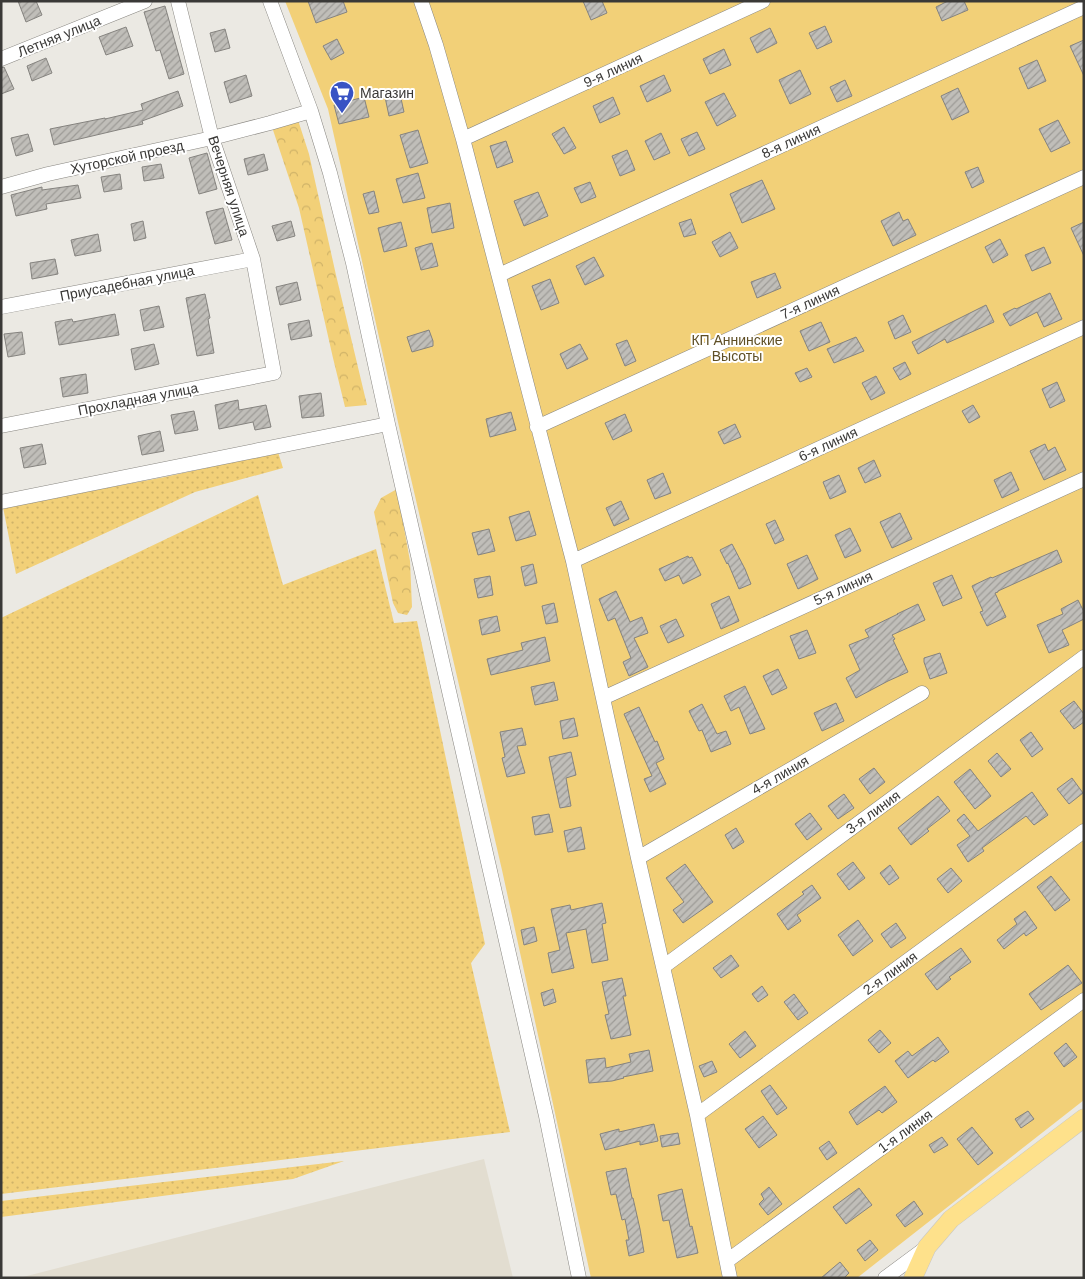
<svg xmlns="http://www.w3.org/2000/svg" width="1085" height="1279" font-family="Helvetica,sans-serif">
	<defs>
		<pattern id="grass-dots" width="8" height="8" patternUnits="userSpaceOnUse" patternTransform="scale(1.25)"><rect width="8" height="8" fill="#f2d078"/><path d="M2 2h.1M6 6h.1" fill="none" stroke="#d0b368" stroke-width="1.8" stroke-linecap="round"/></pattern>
		<pattern id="forest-crowns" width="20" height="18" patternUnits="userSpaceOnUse" patternTransform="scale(1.25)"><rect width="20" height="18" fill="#f2d078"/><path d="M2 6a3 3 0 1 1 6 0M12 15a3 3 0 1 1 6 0" fill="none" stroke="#d0b368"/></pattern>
		<pattern id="building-hatch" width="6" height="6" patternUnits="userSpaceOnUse" patternTransform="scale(1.25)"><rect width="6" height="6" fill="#c0beb9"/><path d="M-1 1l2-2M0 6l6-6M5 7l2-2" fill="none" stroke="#9d9b97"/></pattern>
	</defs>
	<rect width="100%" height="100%" fill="#ebe9e3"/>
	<path fill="#e2ddd0" d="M484 1159 513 1278H19Z"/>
	<path fill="url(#grass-dots)" d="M278 452 283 468 195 492 16 574 3 507 165 477Z
		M258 495 283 585 376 549 394 623 417 621 485 944 471 963 510 1132 1 1194V618Z
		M344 1161 293 1179 1 1217V1201Z"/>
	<path fill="url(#forest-crowns)" d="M298 120 309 154 336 275 367 405 345 407 333 358 299 208 272 127Z
		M397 489 410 561 412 607 407 615 398 613 393 603 374 512 381 498Z"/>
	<path fill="#f2d078" d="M285 1H1084V1100L857 1278H591L502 870 402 440 328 109Z"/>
	<path fill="url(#building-hatch)" stroke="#85837f" d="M18 1H36L42 15 26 22Z
		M308 1H343L347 12 316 23Z
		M583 1H602L607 13 591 20Z
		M948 1H964L968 10 942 21 936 7Z
		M165 6 184 74 169 79 160 50 156 51 144 12Z
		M825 26 832 42 817 49 809 33Z
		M126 27 133 46 106 55 99 37Z
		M770 28 777 43 757 53 750 38Z
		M225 29 230 48 215 52 210 33Z
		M337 39 344 53 331 60 323 46Z
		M1084 40V76L1070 46Z
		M724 49 731 65 710 74 703 59Z
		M46 58 52 73 32 81 27 66Z
		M1037 60 1046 81 1028 89 1019 68Z
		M4 67 14 89 1 94V68Z
		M800 70 811 94 790 104 779 80Z
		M246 75 252 96 230 103 224 82Z
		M664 75 671 91 647 102 640 86Z
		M845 80 852 96 837 102 830 87Z
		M958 88 969 112 952 120 941 96Z
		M178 91 183 106 142 121 143 124 54 145 50 129 105 118V119L143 110 141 104Z
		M724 93 736 116 717 126 705 102Z
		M400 94 404 112 389 116 385 97Z
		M364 97 369 117 339 124 334 105Z
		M613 97 620 114 600 123 593 106Z
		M1058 120 1070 143 1051 152 1039 129Z
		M564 127 576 148 564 154 552 134Z
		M418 130 428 163 410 168 400 135Z
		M697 132 705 149 689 156 681 139Z
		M661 133 670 153 654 160 645 141Z
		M28 134 33 151 16 156 11 138Z
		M506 141 513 162 497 168 490 146Z
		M627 150 635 170 620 176 612 156Z
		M207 153 217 189 199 194 189 158Z
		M264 154 268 170 248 175 244 159Z
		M161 164 164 178 144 181 142 167Z
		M978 167 984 182 972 188 965 172Z
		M418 173 425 198 403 203 396 179Z
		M120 174 122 189 104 192 101 177Z
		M762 180 775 209 742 223 730 194Z
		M590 182 596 197 581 203 574 188Z
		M78 185 81 198 46 204 47 209 16 216 11 195 42 187V190Z
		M374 191 379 212 369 214 363 194Z
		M538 192 548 216 524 226 514 201Z
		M450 203 454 228 432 233 427 208Z
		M223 208 232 240 215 244 206 212Z
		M899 212 903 221 908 219 916 235 893 246 881 221Z
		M691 219 696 234 684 237 679 223Z
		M143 221 146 238 134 241 131 224Z
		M291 221 295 236 277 241 272 226Z
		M401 222 407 246 384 252 378 228Z
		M1084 222V256L1071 228Z
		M730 232 738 248 720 257 712 242Z
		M98 234 101 251 75 256 71 240Z
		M1000 239 1008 255 993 263 985 247Z
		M432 243 438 266 421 270 415 248Z
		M1044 247 1051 263 1032 271 1025 255Z
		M594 257 604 276 585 285 576 266Z
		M55 259 58 274 32 279 30 263Z
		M775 273 781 288 757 298 751 282Z
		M550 279 559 303 541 310 532 286Z
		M297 282 301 300 280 305 276 287Z
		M1050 293 1062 319 1044 327 1037 312 1010 326 1003 314 1015 308 1016 309Z
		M205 294 210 318 208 319 214 353 197 356 186 298Z
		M986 305 994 322 947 343 945 339 918 354 912 342Z
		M159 306 164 327 144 331 140 310Z
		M115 314 119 335 59 345 55 322 72 319 73 322Z
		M903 315 911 332 895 339 888 322Z
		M309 320 312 336 291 340 288 324Z
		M821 322 830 342 809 351 800 331Z
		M429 330 433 341V346L412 352 407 337Z
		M22 332 25 354 8 357 4 334Z
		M856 337 864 351 834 363 827 349Z
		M627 340 636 361 625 366 616 344Z
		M154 344 159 364 135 370 131 349Z
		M580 344 588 359 567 369 560 354Z
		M905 362 911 374 900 380 893 368Z
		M807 368 812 377 800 382 795 373Z
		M86 374 88 393 63 397 60 378Z
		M876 376 885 393 871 400 862 383Z
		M1057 382 1065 401 1050 408 1042 389Z
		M321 393 324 416 302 418 299 396Z
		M238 400 239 410 266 405 271 427 255 430 253 422 219 429 215 405Z
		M973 405 980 417 969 423 962 411Z
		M194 411 198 430 175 434 171 415Z
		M511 412 516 430 490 437 486 419Z
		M625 414 632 431 613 440 605 423Z
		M735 424 741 437 724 444 718 432Z
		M160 431 164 451 142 455 138 436Z
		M42 444 46 464 24 468 20 448Z
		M1045 444 1048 451 1055 447 1066 470 1044 480 1030 451Z
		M874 460 881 476 865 483 858 468Z
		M1011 472 1019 490 1002 498 994 480Z
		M663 473 671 493 655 499 647 480Z
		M839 475 846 492 830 499 823 482Z
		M621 501 629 519 614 526 606 508Z
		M529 511 536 535 516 541 509 517Z
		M900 513 912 539 892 548 880 522Z
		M775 520 784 540 775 544 766 524Z
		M850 528 861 551 845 558 835 535Z
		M489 529 495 551 478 555 472 533Z
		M732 544 745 569 751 584 739 589 728 563 727 564 720 550Z
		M1057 550 1062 562 998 591V592L995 593 1006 617 987 626 980 612 983 611 972 586 991 577 992 578Z
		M807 555 818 579 798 589 787 564Z
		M688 556 689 558 692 557 701 575 683 584 679 575 665 581 659 569Z
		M533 564 537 583 525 586 521 567Z
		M952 575 962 598 943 606 933 583Z
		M490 576 493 595 478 598 474 579Z
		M616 591 630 622 642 617 648 633 634 638 648 667 629 676 623 662 631 658 615 618 608 621 599 599Z
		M729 596 739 621 721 629 711 604Z
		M1078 600 1084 612V619L1062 630 1069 645 1049 653 1037 625 1063 614 1061 609Z
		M554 603 558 622 546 624 542 606Z
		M918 604 925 620 892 635 895 639 893 640 908 672 888 681 856 698 846 678 860 670 849 645 869 637 865 630 898 614H897Z
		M497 616 500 631 482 635 479 620Z
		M676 619 684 636 668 643 660 626Z
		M807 630 816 653 799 659 790 636Z
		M545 637 550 661 491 675 487 659 523 650 521 643Z
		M940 653 947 673 930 679 924 662V658Z
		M778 669 787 688 772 695 763 676Z
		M554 682 558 700 535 705 531 687Z
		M745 686 765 729 750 734 739 707 731 711 724 696Z
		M1074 701 1084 714V722L1074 729 1060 711Z
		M836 703 844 721 822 731 814 713Z
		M702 704 717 734 726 731 731 744 711 752 702 730 699 731 689 711Z
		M639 707 655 742 657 741 664 759 656 763 666 784 650 792 644 779 652 776 624 714Z
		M574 718 578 736 563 739 560 721Z
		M522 728 526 745 517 746 525 773 507 777 502 758 505 757 500 732Z
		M1031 732 1043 749 1032 757 1020 740Z
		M571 752 576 775 566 778 571 806 560 808 549 757Z
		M997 753 1011 769 1001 777 988 761Z
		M874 768 885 782 870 794 859 779Z
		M970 769 991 796 975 809 954 782Z
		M1072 778 1083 793 1069 804 1057 789Z
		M1032 792 1048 815 1034 825 1026 816 982 848 984 851 968 862 957 845 970 836 957 820 964 814 978 831Z
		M844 794 854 808 838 819 828 806Z
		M938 796 950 811 927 829 929 831 911 845 898 828Z
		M810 813 822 829 807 840 795 824Z
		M549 814 553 832 535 835 532 817Z
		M581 827 585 849 568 852 564 831Z
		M736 828 744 842 733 849 725 835Z
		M853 862 865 878 849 890 837 874Z
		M685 864 713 902 683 923 673 910 684 902 666 878Z
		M890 865 899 878 889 885 880 873Z
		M951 868 962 881 948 893 937 879Z
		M1051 876 1070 900 1055 911 1037 887Z
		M812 885 821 898 797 915 801 921 788 930 777 914 804 894 802 892Z
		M602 903 606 923 602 924 608 960 592 963 586 929 566 933 574 968 552 973 548 953 560 950 551 909 570 905 571 910Z
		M1025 911 1037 928 1026 936 1024 933 1004 949 997 940 1017 924 1014 919Z
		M858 920 873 941 853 956 838 935Z
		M896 923 906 938 891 948 881 934Z
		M534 927 537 941 524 945 521 930Z
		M961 948 971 962 949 977 951 979 937 990 925 974Z
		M731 955 739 966 721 978 713 968Z
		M1068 965 1082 983 1041 1010 1029 994Z
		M622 978 626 996H623L631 1035 611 1039 605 1015 609 1014 602 982Z
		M762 986 768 995 758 1002 752 994Z
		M553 989 556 1002 544 1006 541 993Z
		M794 994 808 1013 798 1020 784 1002Z
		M880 1030 891 1043 879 1053 868 1040Z
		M745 1031 756 1046 740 1058 729 1044Z
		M938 1037 949 1052 935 1062 933 1060 908 1078 895 1061 908 1051 912 1056Z
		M1066 1043 1077 1057 1064 1067 1054 1053Z
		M649 1050 653 1071 623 1077 624 1078 612 1081 589 1083 586 1060 605 1058 606 1068 631 1062 629 1054Z
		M712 1061 717 1072 704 1077 699 1066Z
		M770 1085 787 1108 777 1115 761 1091Z
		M885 1086 897 1102 882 1113 879 1110 857 1125 849 1112Z
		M1028 1111 1034 1119 1021 1128 1015 1119Z
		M763 1116 777 1135 759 1148 745 1129Z
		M654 1124 658 1141 640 1145V1141L605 1150 600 1134 619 1129V1132Z
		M972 1127 993 1153 978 1165 957 1139Z
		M678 1133 680 1144 662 1147 660 1136Z
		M942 1137 948 1145 934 1153 929 1145Z
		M829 1141 837 1153 827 1160 819 1148Z
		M626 1168 632 1198H633L640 1229 644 1252 629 1256 626 1240H629L625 1219 622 1220 616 1194 611 1195 606 1172Z
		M769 1187 782 1204 768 1215 759 1204 764 1199 761 1194Z
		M859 1188 872 1205 846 1224 833 1207Z
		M682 1189 690 1227 692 1226 698 1253 677 1258 669 1220 663 1221 658 1195Z
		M914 1201 923 1214 905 1227 896 1215Z
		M870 1240 878 1250 865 1261 857 1250Z
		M840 1262 849 1273 844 1278H821Z"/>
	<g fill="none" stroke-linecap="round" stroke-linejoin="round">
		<defs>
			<path id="minor" d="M270 1 311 111 330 173 353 263 388 424 546 1116 579 1278
				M421 1 436 45 463 139 573 561 638 858 697 1115 730 1278
				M1 59 145 1
				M463 139 763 1
				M1 187 48 174 212 138 270 123 311 111
				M499 275 1084 7
				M1 307 253 259
				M1 426 274 373 253 259 212 138 178 1
				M537 427 1084 177
				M1 502 388 424
				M573 561 1084 327
				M603 698 1084 479
				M638 858 922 693
				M663 967 1084 657
				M697 1115 1084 831
				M727 1261 1084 1000
				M885 1278 927 1247"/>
			<path id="major" d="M913 1278 927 1247 951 1219 1084 1118"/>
		</defs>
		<use href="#minor" stroke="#888681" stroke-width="15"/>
		<use href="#major" stroke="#c8c8c7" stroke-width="19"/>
		<use href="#minor" stroke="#fff" stroke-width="14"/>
		<use href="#major" stroke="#fee18b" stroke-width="18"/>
	</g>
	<defs>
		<symbol id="supermarket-pin" viewBox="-11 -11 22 30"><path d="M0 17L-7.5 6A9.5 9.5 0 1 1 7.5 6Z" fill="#3853c4" stroke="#fff"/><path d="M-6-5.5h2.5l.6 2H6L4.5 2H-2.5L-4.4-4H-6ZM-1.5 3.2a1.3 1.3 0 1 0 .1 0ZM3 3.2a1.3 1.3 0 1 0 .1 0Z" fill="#fff"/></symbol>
	</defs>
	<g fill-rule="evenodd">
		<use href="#supermarket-pin" x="328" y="79" width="28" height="38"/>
	</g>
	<g text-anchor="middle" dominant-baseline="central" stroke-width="4" stroke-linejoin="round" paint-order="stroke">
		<g font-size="14" fill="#3a3937" stroke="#fff">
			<text transform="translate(59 36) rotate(-22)">Летняя улица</text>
			<text transform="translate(613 70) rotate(-25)">9-я линия</text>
			<text transform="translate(791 141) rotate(-25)">8-я линия</text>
			<text transform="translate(127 157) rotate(-12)">Хуторской проезд</text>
			<text transform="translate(229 186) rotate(72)">Вечерняя улица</text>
			<text transform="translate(127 283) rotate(-11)">Приусадебная улица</text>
			<text transform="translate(810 302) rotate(-25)">7-я линия</text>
			<text transform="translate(138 399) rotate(-11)">Прохладная улица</text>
			<text transform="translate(828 444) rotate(-25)">6-я линия</text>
			<text transform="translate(843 588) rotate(-25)">5-я линия</text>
			<text transform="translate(780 775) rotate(-30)">4-я линия</text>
			<text transform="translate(873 812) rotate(-36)">3-я линия</text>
			<text transform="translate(890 973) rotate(-36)">2-я линия</text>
			<text transform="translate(905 1131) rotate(-36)">1-я линия</text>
		</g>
		<g font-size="14" fill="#3a3937" stroke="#fff" text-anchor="start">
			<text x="360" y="93">Магазин</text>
		</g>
		<g font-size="14" fill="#5f4f25" stroke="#fff">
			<text x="737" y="340">КП Аннинские<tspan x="737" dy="16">Высоты</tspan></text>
		</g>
	</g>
	<rect width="1085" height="1279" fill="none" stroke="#3a3937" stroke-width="5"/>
</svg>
